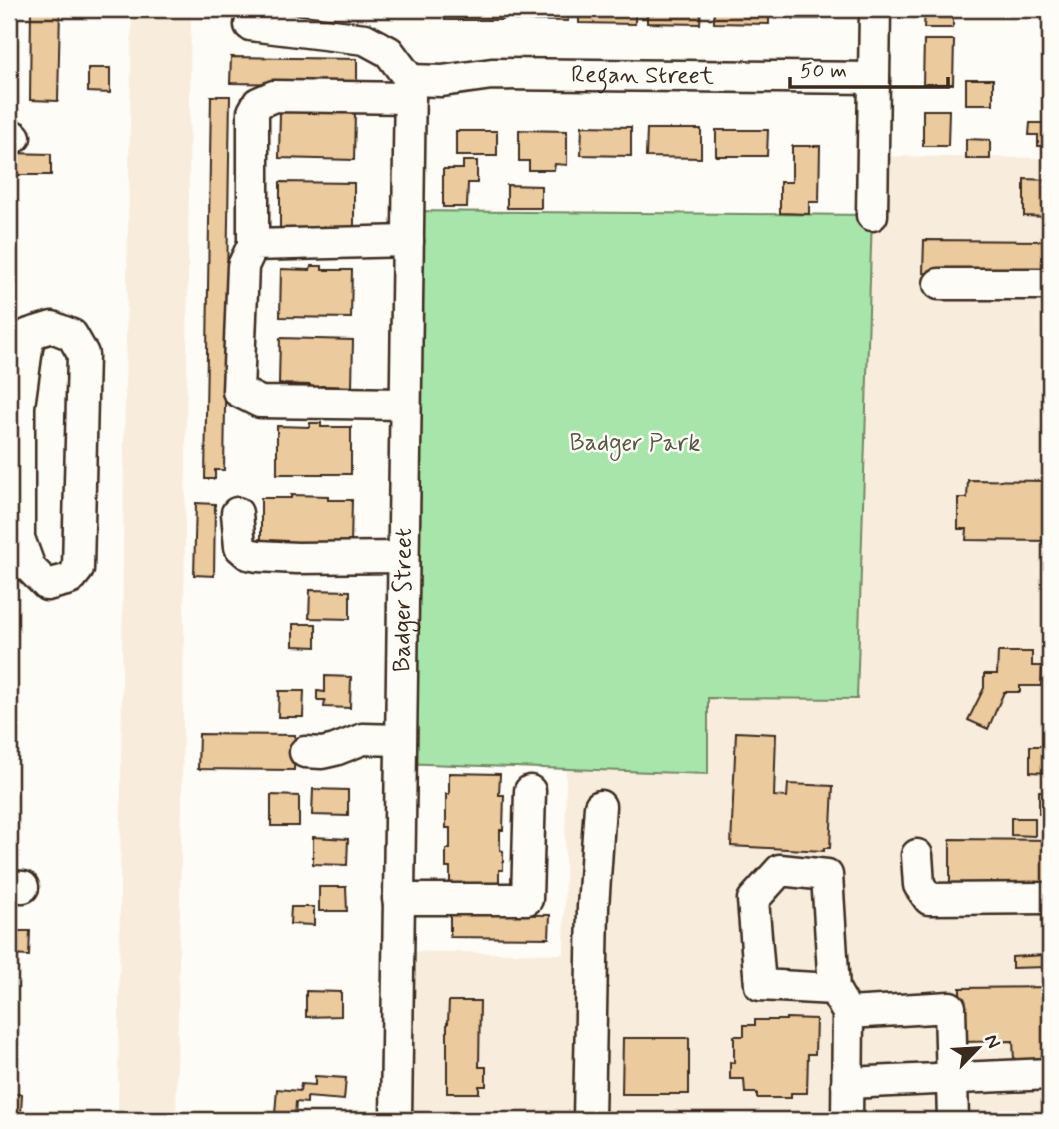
<svg xmlns="http://www.w3.org/2000/svg" width="1059" height="1129" font-family="Mynerve,sans-serif">
	<rect width="100%" height="100%" fill="#fdfcf7"/>
	<filter id="ink" filterUnits="userSpaceOnUse"><feTurbulence type="fractalNoise" baseFrequency=".0143" numOctaves="2"/><feDisplacementMap in="SourceGraphic" scale="14" xChannelSelector="R" yChannelSelector="G"/><feConvolveMatrix kernelMatrix="1 2 1 2 8 2 1 2 1" color-interpolation-filters="sRGB"/></filter>
	<g filter="url(#ink)">
		<path fill="#f8eddc" d="M132 9H191L182 800 176 1120H118L124 445Z
			M873 156 1050 158V1120H396L398 951 564 954 566 768 707 774V698H857Z"/>
		<path fill="#a8e5ab" stroke="#728864" stroke-width="2" d="M408 211 872 215 857 699 708 698V774L399 763Z"/>
		<path fill="#ebca9d" stroke="#3b2a1e" stroke-width="2" d="M31 9H60L58 101 30 100Z
			M445 9H503V20H445Z
			M514 9H568V21L514 20Z
			M579 9H635V24L579 23Z
			M647 9H701L700 24 647 23Z
			M714 9H769V24L714 23Z
			M794 9H820L819 19H794Z
			M925 9H953V28H924Z
			M924 40H954L953 84H923Z
			M231 57 357 59V85L230 83Z
			M88 68H110V93L88 92Z
			M966 79H993V104H966Z
			M211 96H230L224 470H215V479H205Z
			M324 108V112L355 113 354 160 279 158 280 111Z
			M923 110H949L948 146H923Z
			M1030 123H1050V146H1038V135H1029Z
			M582 126 631 127V156L581 155Z
			M647 129H701V158L646 157Z
			M519 130 567 131V165L555 164 554 170H529V161H519Z
			M716 130H768L767 156H716Z
			M456 131H497V156H456Z
			M966 139 990 140V159H966Z
			M792 146H820L819 202H809V214L780 213V182H792Z
			M9 153 51 154V175H9Z
			M463 161H477V183H468L467 207H443V169H463Z
			M1024 179 1050 180V217L1024 216Z
			M280 182 354 183V231L280 229Z
			M507 185 541 186V208H507Z
			M924 240 1050 241V275L923 273Z
			M311 266H322V270H352L351 318 280 317 281 269 310 270Z
			M280 338 353 340 352 387 321 386V389H310V385L279 384Z
			M310 423H321V427H351V474H277V426L310 427Z
			M968 480 1050 481V541L966 540 967 529H958V498H967Z
			M291 495 328 496V500H352L351 545 261 543V498H291Z
			M196 503 215 504 214 576 194 575Z
			M310 590 350 591V619L309 618Z
			M293 624H316V647L293 646Z
			M998 652H1032V666H1042L1041 686H1020V692H1004L988 729 968 720 984 688V674H997Z
			M325 676 351 677 350 708 324 707 325 700H317V691L325 692Z
			M279 691H304L303 717H278Z
			M736 732 776 734 774 796 787 797 788 784 833 786 830 848H824V851L731 846Z
			M199 734 295 735 294 770 198 769Z
			M1030 746H1050V773L1030 772Z
			M449 773 500 774 499 795H504L503 830H500V850L503 851V870H499V891H450V868H446V849H450V828H446V794H449Z
			M313 789 348 790V816L312 815Z
			M1039 791 1050 792V814H1039Z
			M271 795 299 796V826H271Z
			M1011 818H1035V836L1011 835Z
			M313 837 348 839 347 865 313 864Z
			M950 839 1050 840V892L950 890Z
			M319 887H346L347 911H319Z
			M291 907H314V925L290 924Z
			M450 914 550 915 549 938 450 937Z
			M9 931H30L29 956 9 955Z
			M1044 955 1045 967 1012 968V957Z
			M1050 987V1056H1042V1060H1014L1013 1041 961 1042 960 988Z
			M306 991 341 992V1016L306 1017Z
			M449 1001H480L479 1067H486V1086H479V1093H447V1023H448Z
			M786 1018 816 1019 815 1054H808L807 1093H791V1098H757V1093H745L744 1079H730V1062L734 1063V1036H744V1025H755V1020H786Z
			M623 1038H689V1094H622Z
			M315 1076 346 1078 344 1100 307 1097V1103L296 1102 295 1116 275 1114 277 1089 300 1091 301 1084 315 1085Z
			M9 1094H22L21 1114 9 1113Z"/>
		<g fill="none" stroke-linecap="round" stroke-linejoin="round">
			<defs>
				<g id="minor">
					<path d="M250 25 365 39 389 52 410 80"/>
					<path id="s1" d="M410 80 442 81 492 74 874 78"/>
					<path d="M9 137H15"/>
					<path d="M872 215 875 9"/>
					<path d="M253 245V112L258 103 274 96 410 98"/>
					<path d="M939 284H1050"/>
					<path d="M52 327 72 335 83 354 78 569 70 579 47 585 30 568 19 538V406L29 334Z"/>
					<path d="M405 404 260 402 238 391 243 266 253 245 408 241"/>
					<path d="M237 513 240 547 248 554 258 556 297 558 403 557"/>
					<path d="M305 752 322 753 335 750 363 739 400 740"/>
					<path d="M917 855 919 885 929 899 1050 898"/>
					<path d="M9 886 23 887"/>
					<path d="M398 899H527L530 791"/>
					<path d="M834 989 760 985 753 900 780 870 827 875 834 989 848 1013 847 1120"/>
					<path d="M848 1013 950 1007 953 1120"/>
					<path d="M847 1083 1050 1074"/>
					<path id="s2" d="M396 1120 410 80"/>
					<path d="M589 1120 593 907 600 806"/>
				</g>
			</defs>
			<use href="#minor" stroke="#3b2a1e" stroke-width="35"/>
			<use href="#minor" stroke="#fdfcf7" stroke-width="30"/>
		</g>
	</g>
	<g text-anchor="middle" dominant-baseline="central" stroke-width="5" stroke-linejoin="round" paint-order="stroke">
		<g font-size="24" fill="#3b2a1e" stroke="#fdfcf7">
			<text stroke="none"><textPath href="#s1" startOffset="233">Regan Street</textPath></text>
			<text stroke="none"><textPath href="#s2" startOffset="520">Badger Street</textPath></text>
		</g>
		<g font-size="24" fill="#565941" stroke="#fdfcf7">
			<text x="635" y="443">Badger Park</text>
		</g>
	</g>
	<rect width="1059" height="1129" fill="none" stroke="#fdfcf7" stroke-width="35"/>
	<rect x="18" y="18" width="1024" height="1094" fill="none" stroke="#3b2a1e" stroke-width="2.5" filter="url(#ink)"/>
	<g transform="translate(978 1048) rotate(65)" stroke="#fdfcf7" stroke-width="5" paint-order="stroke">
	<path d="M0-5L12 26L0 18L-12 26Z" fill="#3b2a1e"/>
	<text y="-10" font-size="19" font-weight="bold" text-anchor="middle" fill="#3b2a1e">N</text>
	</g>
	<path d="M790 77v10h158v-10" fill="none" stroke="#3b2a1e" stroke-width="3.5"/>
	<text x="800" y="77" font-size="21" fill="#3b2a1e" stroke="#fdfcf7" stroke-width="5" paint-order="stroke">50 m</text>
</svg>
